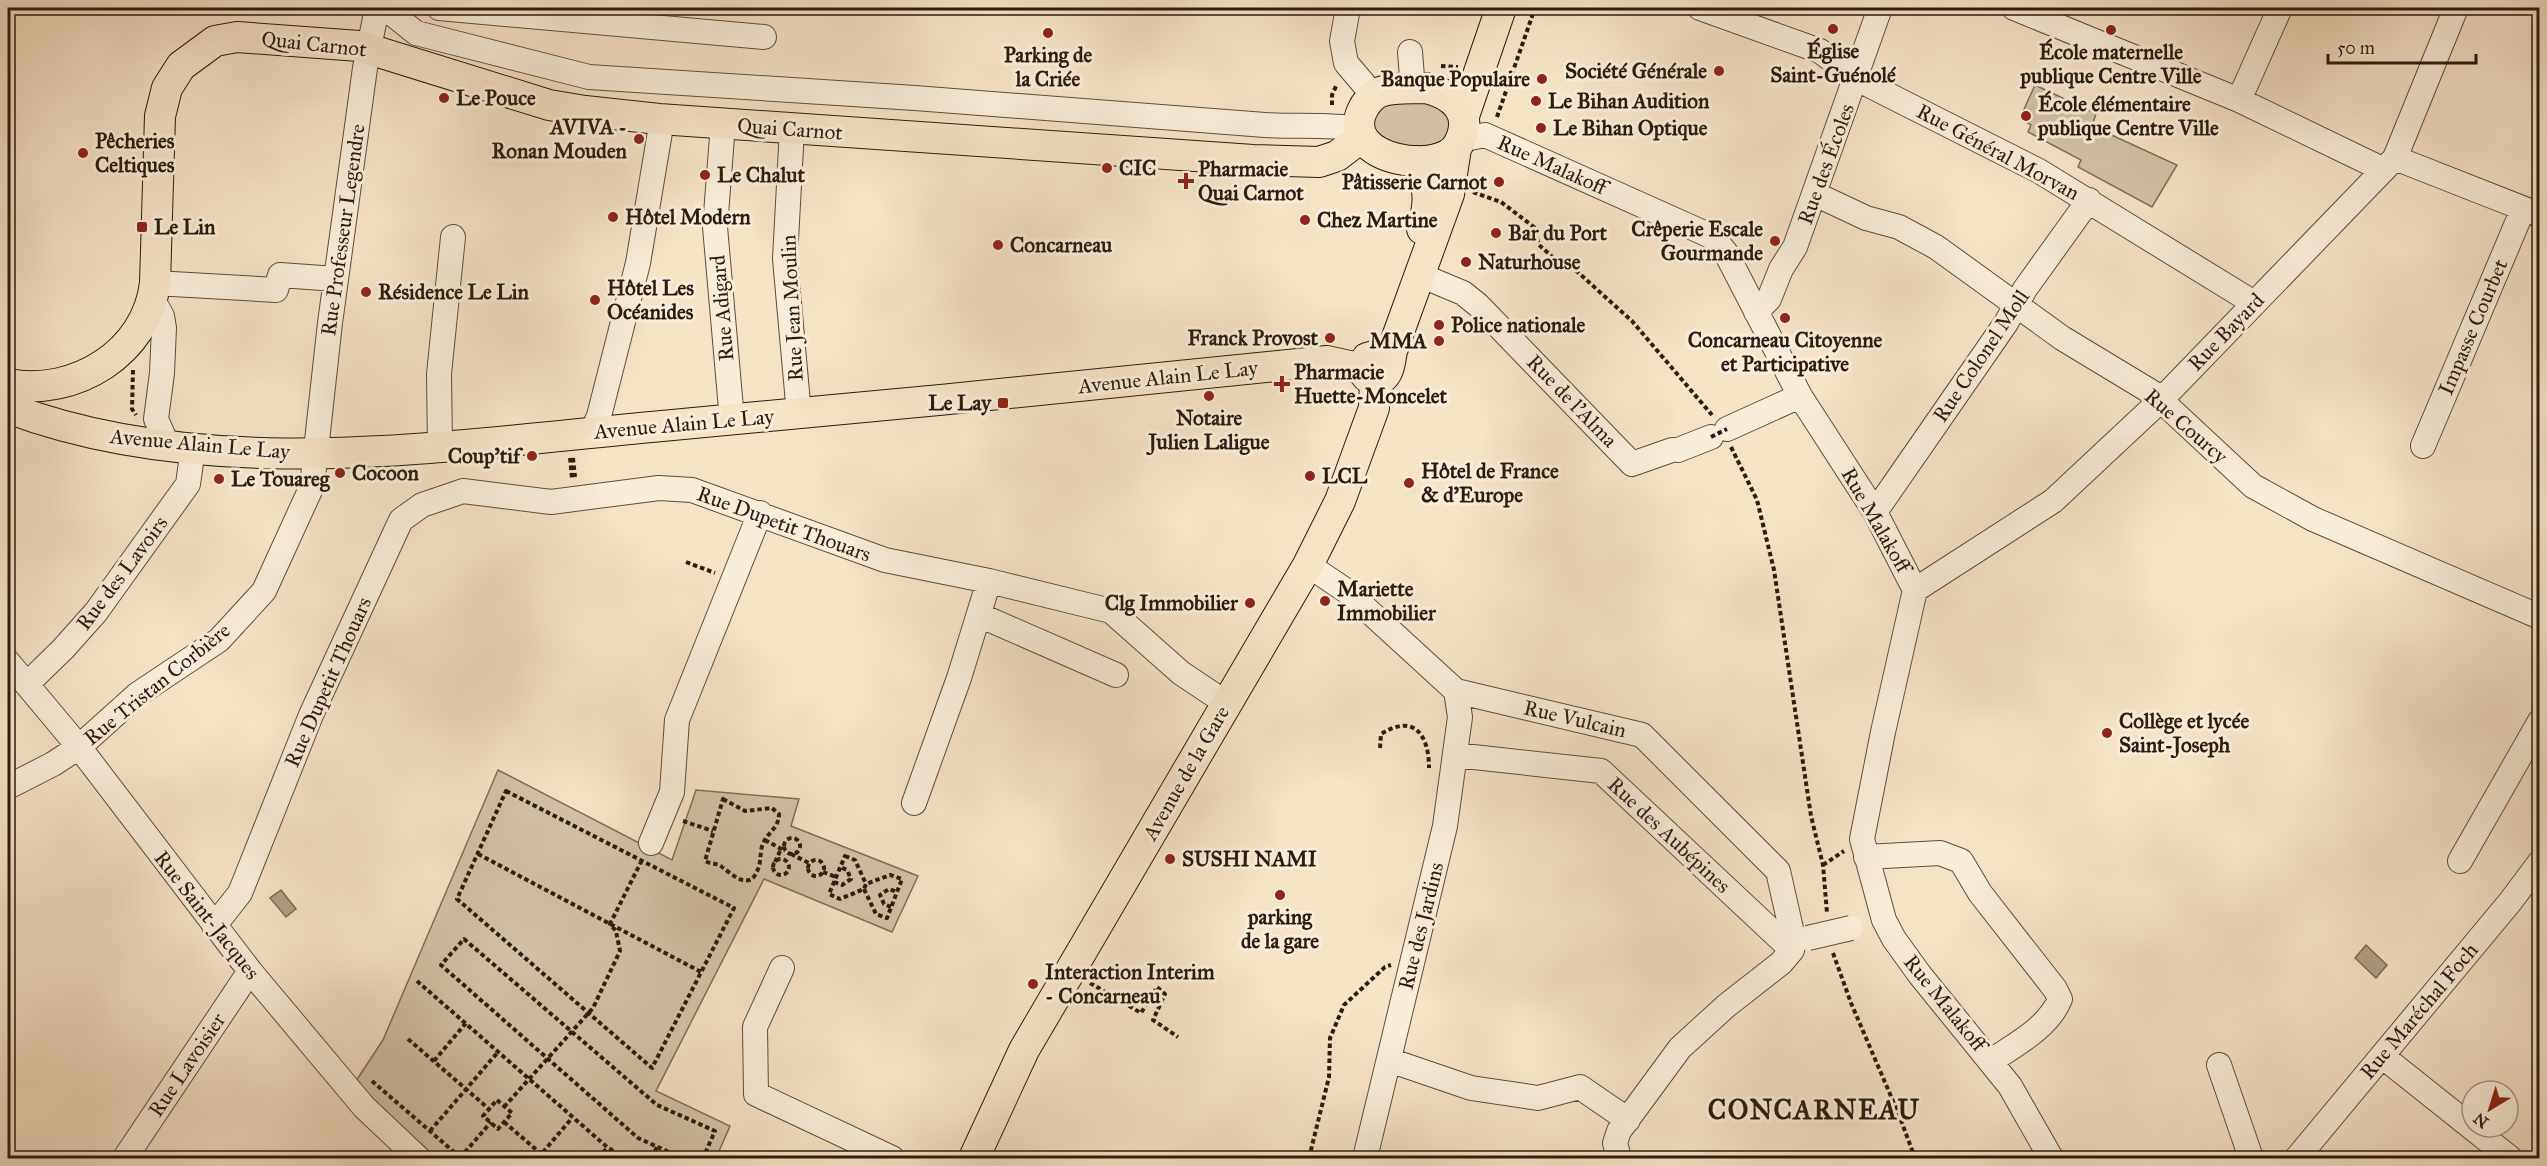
<svg xmlns="http://www.w3.org/2000/svg" width="2547" height="1166" font-family="'IM FELL Great Primer',serif">
	<rect width="100%" height="100%" fill="#f5e3c6"/>
	<filter id="stains"><feTurbulence type="fractalNoise" baseFrequency=".00333" numOctaves="4"/><feColorMatrix values="0 0 0 0 .2 0 0 0 0 .09 0 0 0 0 .02 0 0 0 .5 -.17"/></filter>
	<radialGradient id="worn" r=".72"><stop offset=".6" stop-color="#630" stop-opacity="0"/><stop offset="1" stop-color="#630" stop-opacity=".3"/></radialGradient>
	<path fill="#d2c1a7" stroke="#7e6e5c" stroke-width="1.5" d="M2035 85 2096 114 2092 126 2177 165 2152 207 2078 167 2081 160 2028 132 2031 125 2020 118Z
		M1437 101 1446 107 1453 132 1433 148 1395 147 1372 136 1373 113 1383 104Z
		M498 770 672 860 696 790 799 799 791 826 918 876 892 932 764 879 656 1091 730 1126 716 1158H437L389 1117 356 1081 383 1040Z"/>
	<path fill="#b09f88" stroke="#7a6b58" stroke-width="1.5" d="M281 890 296 909 286 917 270 898Z
		M2366 945 2387 965 2376 978 2355 958Z"/>
	<g fill="none" stroke-linecap="round" stroke-linejoin="round">
		<defs>
			<path id="minor" d="M385 8 416 33 589 77 915 98 1265 125C1297 127 1328 124 1359 129
				M439 8 764 37
				M1348 8 1342 41 1346 63 1374 96
				M1700 8 1820 51 1857 79 2039 171 2254 303
				M2014 8 2239 100 2382 169
				M1410 52 1413 89
				M2239 100 2280 8
				M723 124 715 227 732 420
				M792 129 785 259 799 414
				M1460 140 1485 135 1713 237 1726 253 1800 396 1875 512 1915 590 1883 732 1862 839 1884 920 1894 939 1920 975 2010 1086 2051 1158
				M2395 158 2540 215
				M1815 194 1866 218 1899 227 1936 247 2062 338 2153 393 2253 486 2313 519 2540 617
				M1420 275 1463 293 1478 305 1632 464 1672 450
				M155 283 276 290 280 275 336 279
				M153 300 162 316 164 328 162 373 156 419 168 446
				M1756 312 1769 299 1781 269 1795 247 1880 8
				M1727 429 1800 396
				M592 432 599 416 638 263 660 132 659 119
				M2423 446 2523 209
				M440 447 439 374 453 237
				M1678 450 1711 437
				M1875 512 2006 323 2025 289 2089 200
				M1308 565 1348 592 1456 691 1642 735 1778 871 1794 942 1792 950 1781 963 1726 1006 1680 1048 1619 1131 1615 1143 1619 1158
				M1915 590 2053 501 2161 400 2395 158 2456 8
				M979 615 1116 675
				M8 662 79 747 250 971 364 1107 418 1158
				M27 684 63 649 96 612 188 484 193 448
				M1455 755 1601 771 1792 950
				M8 787 53 764 79 747 138 694 219 640 264 591 312 486 330 323 365 68 377 8
				M914 803 959 678 989 581
				M651 843 672 792 677 720 760 513
				M1866 857 1940 853 1961 861 1980 893 2055 989 2060 999C2048 1028 2016 1044 1991 1061
				M2460 861 2540 721
				M214 926 240 893 311 715 401 520 422 505 463 491 551 502 659 488 692 490 885 560 989 581 1111 611 1181 673 1226 703
				M782 968 755 1027 756 1094 892 1158
				M2382 1056 2510 1158
				M1389 1060 1471 1088 1538 1098 1580 1087 1628 1120
				M2219 1065 2251 1158
				M125 1158 250 971
				M1365 1158 1445 826 1460 717 1456 691
				M2297 1158 2510 902 2540 862"/>
			<path id="major" d="M1426 88C1454 95 1474 113 1459 143 1443 178 1340 160 1362 111 1365 104 1372 95 1380 92 1394 87 1412 89 1426 88Z
				M1464 116 1501 8
				M1417 161C1429 188 1431 200 1422 229
				M1388 369 1387 361 1378 355 1367 358C1361 366 1362 374 1370 379L1382 378C1390 372 1390 360 1392 351L1449 194 1456 148
				M8 384C74 397 147 353 155 283L160 116 167 88 181 66 215 41 237 37 359 46 549 105 585 111 659 119 1253 160 1319 162 1337 156 1362 137
				M8 408C211 485 450 445 662 426 884 406 1105 384 1327 361L1363 369
				M974 1158 1024 1050 1308 565 1340 501 1374 408 1375 380"/>
		</defs>
		<use href="#minor" stroke="#5d4e3e" stroke-width="26"/>
		<use href="#major" stroke="#2a1c11" stroke-width="32"/>
		<path stroke="#2a1c11" stroke-width="4" stroke-dasharray="4.5 3" stroke-linecap="butt" d="M1441 66 1458 67
			M1332 105V95L1337 84
			M1497 117 1535 8
			M1473 192 1501 202 1534 227 1539 245 1557 261 1572 267 1632 321 1712 415
			M133 370 132 409 136 415
			M1731 447 1757 500 1774 570 1811 816 1823 865 1827 913
			M570 458 572 478
			M573 458 575 477
			M686 562 715 573
			M1380 748 1381 734C1414 713 1429 735 1429 768
			M506 791 734 908 652 1068 457 899Z
			M723 799 745 811 772 808 779 814C779 829 766 833 762 846 760 854 761 862 758 869 750 892 733 875 722 867 717 863 710 864 705 861Z
			M683 821 713 831
			M784 846a8 8 0 1 1 16 0a8 8 0 1 1-16 0Z
			M765 840 785 851
			M478 854 701 972
			M791 854 809 863
			M845 856 855 860 866 884 864 889 840 899 829 894Z
			M773 867a8 8 0 1 1 16 0a8 8 0 1 1-16 0Z
			M808 868a8 8 0 1 1 16 0a8 8 0 1 1-16 0Z
			M775 862 781 849
			M1823 865 1844 851
			M823 872 836 877
			M834 882 842 885 851 879 847 870 840 867
			M864 889 876 914 887 918 902 879 890 875 866 884
			M891 907 884 904 880 895 889 889 897 892
			M1833 953 1851 1003 1899 1115 1915 1158
			M417 981 607 1147 625 1158
			M1090 983 1141 1013 1157 987 1165 994 1153 1020 1178 1037
			M408 1039 489 1109
			M434 1061 466 1023
			M372 1081 461 1158
			M497 1100 512 1113 498 1129 483 1116Z
			M504 1107 593 1008 620 951 616 931 610 924 642 860
			M504 1122 546 1158
			M430 1131 498 1052
			M460 1158 491 1122
			M538 1158 572 1118
			M598 1158 607 1148
			M652 1158 657 1147
			M682 1158 638 1138 441 965 464 939 657 1105 715 1131 703 1158
			M1309 1158 1329 1077 1330 1038 1344 1005 1385 967 1391 965"/>
		<use href="#minor" stroke="#f8edda" stroke-width="24"/>
		<use href="#major" stroke="#f5e3c6" stroke-width="30"/>
		<defs>
			<path id="minor-bridge" d="M1808 938 1851 928"/>
		</defs>
		<use href="#minor-bridge" stroke="#5d4e3e" stroke-width="26" stroke-linecap="butt"/>
		<path stroke="#2a1c11" stroke-width="4" stroke-dasharray="4.5 3" stroke-linecap="butt" d="M1711 437 1727 429"/>
		<use href="#minor-bridge" stroke="#f8edda" stroke-width="24"/>
	</g>
	<g fill="#8f2418" stroke="#f8edda" stroke-width="2">
		<circle cx="1833" cy="29" r="6"/>
		<circle cx="2111" cy="30" r="6"/>
		<circle cx="1048" cy="33" r="6"/>
		<circle cx="1719" cy="71" r="6"/>
		<circle cx="1542" cy="79" r="6"/>
		<circle cx="444" cy="98" r="6"/>
		<circle cx="1536" cy="101" r="6"/>
		<circle cx="2026" cy="116" r="6"/>
		<circle cx="1541" cy="128" r="6"/>
		<circle cx="639" cy="139" r="6"/>
		<circle cx="83" cy="153" r="6"/>
		<circle cx="1107" cy="168" r="6"/>
		<circle cx="705" cy="175" r="6"/>
		<path d="M1183 172h6v6h6v6h-6v6h-6v-6h-6v-6h6z"/>
		<circle cx="1499" cy="182" r="6"/>
		<circle cx="613" cy="217" r="6"/>
		<circle cx="1305" cy="220" r="6"/>
		<rect x="136" y="221" width="12" height="12" rx="3"/>
		<circle cx="1496" cy="233" r="6"/>
		<circle cx="1775" cy="241" r="6"/>
		<circle cx="998" cy="245" r="6"/>
		<circle cx="1466" cy="262" r="6"/>
		<circle cx="366" cy="292" r="6"/>
		<circle cx="595" cy="300" r="6"/>
		<circle cx="1785" cy="318" r="6"/>
		<circle cx="1439" cy="325" r="6"/>
		<circle cx="1330" cy="338" r="6"/>
		<circle cx="1439" cy="341" r="6"/>
		<path d="M1279 375h6v6h6v6h-6v6h-6v-6h-6v-6h6z"/>
		<circle cx="1209" cy="396" r="6"/>
		<rect x="997" y="397" width="12" height="12" rx="3"/>
		<circle cx="532" cy="456" r="6"/>
		<circle cx="340" cy="473" r="6"/>
		<circle cx="1310" cy="476" r="6"/>
		<circle cx="219" cy="479" r="6"/>
		<circle cx="1409" cy="483" r="6"/>
		<circle cx="1325" cy="601" r="6"/>
		<circle cx="1250" cy="603" r="6"/>
		<circle cx="2107" cy="733" r="6"/>
		<circle cx="1170" cy="859" r="6"/>
		<circle cx="1280" cy="895" r="6"/>
		<circle cx="1033" cy="984" r="6"/>
	</g>
	<g text-anchor="middle" dominant-baseline="central" stroke-width="6" stroke-linejoin="round" paint-order="stroke">
		<g font-size="21" fill="#2a1c11" stroke="#f8edda">
			<text transform="translate(314 44) rotate(6)">Quai Carnot</text>
			<text transform="translate(790 129) rotate(4)">Quai Carnot</text>
			<text transform="translate(1998 152) rotate(28)">Rue Général Morvan</text>
			<text transform="translate(1826 164) rotate(-70)">Rue des Écoles</text>
			<text transform="translate(1552 165) rotate(24)">Rue Malakoff</text>
			<text transform="translate(343 230) rotate(-82)">Rue Professeur Legendre</text>
			<text transform="translate(722 308) rotate(-95)">Rue Adigard</text>
			<text transform="translate(792 308) rotate(-93)">Rue Jean Moulin</text>
			<text transform="translate(2473 327) rotate(-67)">Impasse Courbet</text>
			<text transform="translate(2226 332) rotate(-46)">Rue Bayard</text>
			<text transform="translate(1981 356) rotate(-56)">Rue Colonel Moll</text>
			<text transform="translate(1168 377) rotate(-6)">Avenue Alain Le Lay</text>
			<text transform="translate(1572 401) rotate(46)">Rue de l'Alma</text>
			<text transform="translate(684 424) rotate(-5)">Avenue Alain Le Lay</text>
			<text transform="translate(2186 426) rotate(41)">Rue Courcy</text>
			<text transform="translate(200 444) rotate(5)">Avenue Alain Le Lay</text>
			<text transform="translate(1876 520) rotate(60)">Rue Malakoff</text>
			<text transform="translate(784 524) rotate(20)">Rue Dupetit Thouars</text>
			<text transform="translate(122 573) rotate(-53)">Rue des Lavoirs</text>
			<text transform="translate(328 682) rotate(-66)">Rue Dupetit Thouars</text>
			<text transform="translate(157 684) rotate(-39)">Rue Tristan Corbière</text>
			<text transform="translate(1575 719) rotate(13)">Rue Vulcain</text>
			<text transform="translate(1186 773) rotate(-60)">Avenue de la Gare</text>
			<text transform="translate(1669 835) rotate(43)">Rue des Aubépines</text>
			<text transform="translate(207 915) rotate(52)">Rue Saint-Jacques</text>
			<text transform="translate(1421 926) rotate(-76)">Rue des Jardins</text>
			<text transform="translate(1945 1003) rotate(51)">Rue Malakoff</text>
			<text transform="translate(2419 1011) rotate(-50)">Rue Maréchal Foch</text>
			<text transform="translate(187 1065) rotate(-56)">Rue Lavoisier</text>
		</g>
		<g font-size="21" font-weight="bold" fill="#2a1c11" stroke="#f8edda" text-anchor="start">
			<text x="1833" y="51" text-anchor="middle">Église<tspan x="1833" dy="24">Saint-Guénolé</tspan></text>
			<text x="2111" y="52" text-anchor="middle">École maternelle<tspan x="2111" dy="24">publique Centre Ville</tspan></text>
			<text x="1048" y="55" text-anchor="middle">Parking de<tspan x="1048" dy="24">la Criée</tspan></text>
			<text x="1707" y="71" text-anchor="end">Société Générale</text>
			<text x="1530" y="79" text-anchor="end">Banque Populaire</text>
			<text x="456" y="98">Le Pouce</text>
			<text x="1548" y="101">Le Bihan Audition</text>
			<text x="2038" y="104">École élémentaire<tspan x="2038" dy="24">publique Centre Ville</tspan></text>
			<text x="627" y="127" text-anchor="end">AVIVA -<tspan x="627" dy="24">Ronan Mouden</tspan></text>
			<text x="1553" y="128">Le Bihan Optique</text>
			<text x="95" y="141">Pêcheries<tspan x="95" dy="24">Celtiques</tspan></text>
			<text x="1119" y="168">CIC</text>
			<text x="1198" y="169">Pharmacie<tspan x="1198" dy="24">Quai Carnot</tspan></text>
			<text x="717" y="175">Le Chalut</text>
			<text x="1487" y="182" text-anchor="end">Pâtisserie Carnot</text>
			<text x="625" y="217">Hôtel Modern</text>
			<text x="1317" y="220">Chez Martine</text>
			<text x="154" y="227">Le Lin</text>
			<text x="1763" y="229" text-anchor="end">Crêperie Escale<tspan x="1763" dy="24">Gourmande</tspan></text>
			<text x="1508" y="233">Bar du Port</text>
			<text x="1010" y="245">Concarneau</text>
			<text x="1478" y="262">Naturhouse</text>
			<text x="607" y="288">Hôtel Les<tspan x="607" dy="24">Océanides</tspan></text>
			<text x="378" y="292">Résidence Le Lin</text>
			<text x="1451" y="325">Police nationale</text>
			<text x="1318" y="338" text-anchor="end">Franck Provost</text>
			<text x="1785" y="340" text-anchor="middle">Concarneau Citoyenne<tspan x="1785" dy="24">et Participative</tspan></text>
			<text x="1427" y="341" text-anchor="end">MMA</text>
			<text x="1294" y="372">Pharmacie<tspan x="1294" dy="24">Huette-Moncelet</tspan></text>
			<text x="991" y="403" text-anchor="end">Le Lay</text>
			<text x="1209" y="418" text-anchor="middle">Notaire<tspan x="1209" dy="24">Julien Laligue</tspan></text>
			<text x="520" y="456" text-anchor="end">Coup'tif</text>
			<text x="1421" y="471">Hôtel de France<tspan x="1421" dy="24">&amp; d'Europe</tspan></text>
			<text x="352" y="473">Cocoon</text>
			<text x="1322" y="476">LCL</text>
			<text x="231" y="479">Le Touareg</text>
			<text x="1337" y="589">Mariette<tspan x="1337" dy="24">Immobilier</tspan></text>
			<text x="1238" y="603" text-anchor="end">Clg Immobilier</text>
			<text x="2119" y="721">Collège et lycée<tspan x="2119" dy="24">Saint-Joseph</tspan></text>
			<text x="1182" y="859">SUSHI NAMI</text>
			<text x="1280" y="917" text-anchor="middle">parking<tspan x="1280" dy="24">de la gare</tspan></text>
			<text x="1045" y="972">Interaction Interim<tspan x="1045" dy="24">- Concarneau</tspan></text>
		</g>
		<g font-size="27" font-weight="bold" letter-spacing="1.5" fill="#2a1c11" stroke="#f8edda">
			<text x="1814" y="1109">CONCARNEAU</text>
		</g>
	</g>
	<rect width="2547" height="1166" fill="none" stroke="#f5e3c6" stroke-width="30"/>
	<rect x="9" y="9" width="2529" height="1148" fill="none" stroke="#2a1c11" stroke-width="3"/>
	<rect x="15" y="15" width="2517" height="1136" fill="none" stroke="#2a1c11" stroke-width="1.5"/>
	<g transform="translate(2490 1109) rotate(218)"><circle r="28" fill="#f8edda" stroke="#a6998a" stroke-width="1.5"/>
	<path d="M0-4.5L10 22L0 15L-10 22Z" fill="#8f2418"/>
	<text y="-9" font-size="16" font-weight="bold" text-anchor="middle" fill="#2a1c11">N</text>
	</g>
	<path d="M2328 54v9h148v-9" fill="none" stroke="#2a1c11" stroke-width="3"/>
	<text x="2337" y="54" font-size="18" fill="#2a1c11" stroke="#f8edda" stroke-width="4.5" paint-order="stroke">50 m</text>
	<rect width="100%" height="100%" filter="url(#stains)"/>
	<rect width="100%" height="100%" fill="url(#worn)"/>
</svg>
